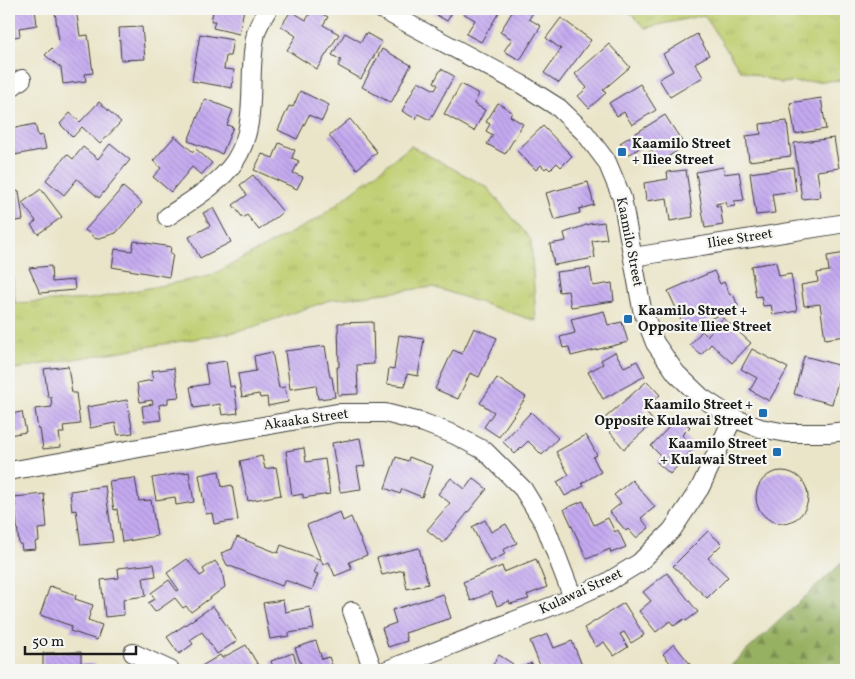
<svg xmlns="http://www.w3.org/2000/svg" width="855" height="679" font-family="Vollkorn,serif">
	<defs>
		<pattern id="grass-tufts" width="24" height="20" patternUnits="userSpaceOnUse" patternTransform="scale(1.25)"><rect width="24" height="20" fill="#bfce70"/><path d="M3 7l-1-3M5 7V3M7 7l1-3M15 17l-1-3M17 17v-4M19 17l1-3" fill="none" stroke="#a4b060"/></pattern>
		<pattern id="forest-firs" width="22" height="20" patternUnits="userSpaceOnUse" patternTransform="scale(1.25)"><rect width="22" height="20" fill="#97b162"/><path d="M5 1l3.5 6h-7zM16 11l3.5 6h-7z" fill="#7a8f50"/></pattern>
		<pattern id="building-back-hatch" width="6" height="6" patternUnits="userSpaceOnUse" patternTransform="scale(1.25)"><rect width="6" height="6" fill="#c4a9f0"/><path d="M-1 5l2 2M0 0l6 6M5-1l2 2" fill="none" stroke="#a891cd"/></pattern>
	</defs>
	<rect width="100%" height="100%" fill="#f6f6f2"/>
	<filter id="ink" filterUnits="userSpaceOnUse"><feTurbulence type="fractalNoise" baseFrequency=".02" numOctaves="2"/><feDisplacementMap in="SourceGraphic" scale="10" xChannelSelector="R" yChannelSelector="G"/><feConvolveMatrix kernelMatrix="1 2 1 2 8 2 1 2 1" color-interpolation-filters="sRGB"/></filter>
	<filter id="wash" filterUnits="userSpaceOnUse"><feTurbulence type="fractalNoise" baseFrequency=".0096" numOctaves="4" result="noise"/><feDisplacementMap in="SourceGraphic" scale="20" xChannelSelector="R" yChannelSelector="G"/><feGaussianBlur stdDeviation="1.12" result="paint"/><feColorMatrix in="noise" values="0 0 0 0 0 0 0 0 0 0 0 0 0 0 0 0 0 1.4 0 .05"/><feComposite in="paint" operator="in"/></filter>
	<g filter="url(#wash)">
		<rect width="100%" height="100%" fill="#eae5c9"/>
		<path fill="url(#grass-tufts)" stroke="#6e7546" d="M626 9H846V80L781 83 740 70 704 15 645 28Z
			M411 146 487 187 531 240 536 321 433 287 330 300 241 331 9 370V258H11L15 303 92 299 210 276 319 218Z"/>
		<path fill="url(#forest-firs)" stroke="#5a663f" d="M846 559V670H726Z"/>
		<g id="blocks">
			<path fill="url(#building-back-hatch)" d="M9 9H35L37 25 19 28 20 36 9 38Z
				M58 9H76L80 36 88 35 93 73 85 74 86 81 63 84 61 68 45 55 59 41 55 12H58Z
				M202 9H244L239 34 213 28 215 21H211L213 12Z
				M313 9 328 17 323 25 339 34 317 69 287 50 296 36 281 26 291 11 306 20Z
				M436 9H454L447 21 433 13Z
				M463 9H501L481 42 466 34 475 20 461 12Z
				M514 9H535L529 19 541 26 520 60 504 51 512 39 500 32Z
				M561 18 591 40 559 83 544 73 561 49 546 38Z
				M142 27 145 59 121 60 119 28Z
				M345 33 361 42 366 33 382 42 361 79 338 66 341 60 332 55Z
				M200 34 233 40 230 56H226L224 69 234 70 232 88 192 81Z
				M697 34 709 55 695 63 703 77 670 97 659 79 673 71 663 54Z
				M609 44 630 67 603 90 606 93 589 108 578 96 587 88 575 74Z
				M382 49 411 65 391 103 362 87Z
				M441 69 454 76 430 120 418 114 416 119 402 111 418 81 435 90 438 85 434 82Z
				M461 84 479 94 474 104 485 110 474 131 444 114Z
				M640 84 656 110 632 125 624 112 617 116 609 103Z
				M300 91 329 105 322 121 309 115 297 139 278 130 289 106 293 107Z
				M821 98 826 129 795 134 790 103Z
				M205 99 233 110 227 125 233 127 222 154 188 141Z
				M99 102 121 122 100 144 82 127 73 137 60 124 70 113 80 122Z
				M498 103 512 112 510 116 523 124 505 154 487 144 493 135 486 131 490 124 486 122Z
				M665 115 685 146 653 166 646 154 658 147 653 140 628 155 620 143Z
				M350 119 377 152 357 169 329 136Z
				M787 121 791 156 749 161 746 136 761 134 760 124Z
				M9 124 11 129 35 124 38 136 43 135 46 149 9 156Z
				M543 126 572 156 561 167 557 163 550 170 547 167 545 169 541 165 536 170 517 151Z
				M175 136 193 152 196 149 212 163 201 175 192 167 171 192 153 177 161 168 153 161Z
				M834 138 839 168 817 171 821 197 802 199 794 143Z
				M279 143 295 150 292 158 299 161 293 173 303 177 297 189 254 170 262 154 273 158Z
				M110 144 130 160 99 198 77 179 64 195 46 180 67 154 73 159 83 147 98 159Z
				M723 167 724 174 739 172 744 200 734 201 735 206 727 207 726 202 716 204V206H720L723 225 705 228 696 172Z
				M793 167 796 191 772 194 775 213 756 215 750 173Z
				M686 170 693 217 670 221 667 198 646 201 644 183 668 179 667 172Z
				M253 175 283 212 259 230 247 215 243 218 233 205 247 195 240 185Z
				M588 182 594 205 579 209 580 213 554 220 546 193Z
				M123 187 142 203 116 233 96 239 85 230Z
				M41 189 62 217 38 234 31 225 36 221 22 203Z
				M19 191 23 220 9 222V192Z
				M213 208 231 242 200 258 189 237 210 226 203 213Z
				M604 222 607 239 592 241 595 258 554 265 550 244 566 241 564 233 589 224Z
				M134 241 171 247 170 253 173 254 169 277 112 267 115 249 132 251Z
				M846 253V336L825 339 820 304 804 306 801 285 818 282 817 273 829 271 827 256Z
				M776 262 779 276 791 274 797 311 773 315 771 305 763 306 761 296 756 297 751 266Z
				M51 266 52 282 74 280 75 290 40 293 29 268Z
				M590 268 593 286 612 283 614 301 571 307 568 291 559 292 556 272Z
				M714 271 720 284 724 282 730 295 733 294 738 306 686 330 668 291Z
				M604 311 608 325 622 322 628 342 571 356 569 347 563 348 560 337 575 333 571 319Z
				M723 318 751 343 732 363 711 344 701 355 690 345 702 331 707 336Z
				M373 322 374 364 357 365 358 394 338 395 337 367H339L338 323Z
				M474 328 497 338 479 377 470 373 458 399 435 389 453 350 462 354Z
				M399 335 424 339 418 376 407 374 405 386 387 384 389 368 394 369Z
				M325 346 330 377H332L335 397 318 399 316 385 290 389 285 351Z
				M752 349 788 368 769 401 750 390 757 378 741 369Z
				M272 352 279 388 285 387 288 402 268 406 267 397 260 398 259 394 242 397 238 374 256 371 254 356Z
				M615 352 624 367 637 361 645 376 603 399 588 372 603 364 601 360Z
				M804 356 842 366 832 404 794 394Z
				M226 361 230 387 234 386 238 413 222 415 220 404 194 408 190 387 208 384 205 364Z
				M68 366 72 393H76L80 424 63 426 64 433H59L61 447 43 449 40 429 38 430 35 409 52 407 51 397H48L44 369Z
				M174 368 179 397 168 398V403L159 405 161 420 144 422 142 406 153 404 152 400 140 402 137 383 153 380 151 371Z
				M497 378 526 397 499 437 484 427 494 412 480 403Z
				M647 381 660 395 644 410 654 422 624 449 609 431 613 427 605 418Z
				M127 400 133 433 118 435 115 423 90 428 87 407Z
				M22 412 26 432 9 435V414Z
				M531 412 558 438 542 455 528 441 515 454 503 442Z
				M677 415 690 427 682 435 695 447 670 474 657 462 662 457 651 446 668 428 667 426Z
				M586 435 597 455 593 457 601 472 582 483 584 486 565 496 557 482 569 475 556 452Z
				M360 438 365 466 357 467 361 489 340 492 332 443Z
				M304 448 306 462 325 459 330 494 303 498V494L292 496 286 451Z
				M262 456 265 469 276 467 281 495 248 501 240 461Z
				M396 457 408 461 409 457 433 466 422 497 402 489 400 494 385 488Z
				M219 471 222 487 232 485 238 520 214 524 212 513 206 514 199 475Z
				M756 497a26 26 0 1 1 52 0a26 26 0 1 1-52 0Z
				M189 472 194 502 176 505 175 497 156 500 152 478Z
				M135 478 139 501 151 500 157 536 122 542 117 509 114 510 109 481Z
				M451 478 465 489 473 478 487 489 443 543 427 530 450 503 438 494Z
				M632 480 655 507 641 518 649 528 636 538 628 529 626 531 610 512 621 503 614 495Z
				M105 486 113 542 81 545 76 510 72 511 70 491Z
				M44 494 47 528 38 529 39 541 35 542 36 549 22 550 21 544H19L14 497Z
				M583 501 594 525 608 518 615 532 618 530 626 547 611 553 610 549 587 559 564 509Z
				M340 512 343 521 351 517 367 555 349 562 352 569 335 576 329 562 323 565 307 525Z
				M485 520 491 532 506 524 517 543 503 550 505 554 490 562 472 527Z
				M708 531 722 544 708 558 728 577 707 598 673 566Z
				M237 537 278 553 281 545 319 559 314 573 318 574 312 590 285 580 282 586 227 565 221 553 232 549Z
				M419 548 428 584 407 589 403 570 382 575 377 558Z
				M187 559 200 576 205 573 203 569 215 561 222 571 225 587 191 612 186 606 183 608 175 598 155 612 148 603 155 599 151 593 169 580 177 591 179 590 167 573Z
				M536 559 547 587 527 595 529 599 510 604 509 601 497 606 491 592 471 601 463 582 502 566 504 572Z
				M154 564 156 576 143 578 146 596 123 599 124 615 105 617 101 580 119 578 118 568Z
				M667 573 698 612 686 621 684 619 674 626 670 621 656 632 639 611 651 601 643 592Z
				M50 586 76 595 75 599 93 605 88 620 102 625 97 640 70 631 72 626 40 615Z
				M443 594 451 618 405 633 407 641 388 647 382 628 396 623 392 610Z
				M283 600 285 612 310 607 314 629 289 633V636L270 639 263 603Z
				M624 603 644 635 631 643 624 632 620 634 628 647 614 656 604 642 596 647 584 628Z
				M213 606 237 641 217 654 202 632 190 640 193 644 179 654 167 637Z
				M548 634 554 648 572 641 584 670H551L550 669 542 670 530 641Z
				M316 641 322 659 329 657 334 670H303L295 648Z
				M674 644 690 664 682 670H676L663 654Z
				M246 645 261 670H202L200 667 220 655 222 658Z
				M81 652V664H95L96 670H43V653Z
				M293 653 299 670H274L271 661Z
				M499 655 513 664 510 670H496L491 668Z
				M532 663 534 670H513Z"/>
		</g>
	</g>
	<g filter="url(#ink)">
		<use href="#blocks" fill-opacity="0" stroke="#3b3a36" stroke-width="1"/>
		<g fill="none" stroke-linecap="round" stroke-linejoin="round">
			<defs>
				<path id="minor" d="M381 9 521 84 559 108 585 133 607 162 622 198 642 309 655 343 676 373 701 397 733 418 760 428 787 433H828L846 431
					M9 89 22 79
					M167 217C190 201 219 185 235 161 260 122 246 76 256 33 258 25 264 16 268 9
					M633 257 846 223
					M9 471 337 413H385L424 423 455 435 485 451 523 489 545 525 573 598
					M352 611 373 670
					M133 653 170 670
					M387 670 573 598 606 583 639 563 672 530 700 488 733 418"/>
			</defs>
			<use href="#minor" stroke="#3b3a36" stroke-width="20"/>
			<use href="#minor" stroke="#fff" stroke-width="18"/>
		</g>
	</g>
	<g fill="#1f6fb2" stroke="#f6f6f2" stroke-width="2">
		<rect x="617" y="147" width="10" height="10" rx="2.5"/>
		<rect x="623" y="314" width="10" height="10" rx="2.5"/>
		<rect x="758" y="408" width="10" height="10" rx="2.5"/>
		<rect x="772" y="447" width="10" height="10" rx="2.5"/>
	</g>
	<g text-anchor="middle" dominant-baseline="central" stroke-width="4.5" stroke-linejoin="round" paint-order="stroke">
		<g font-size="14" font-weight="bold" fill="#1c1c1c" stroke="#f6f6f2" text-anchor="start">
			<text x="632" y="144">Kaamilo Street<tspan x="632" dy="16">+ Iliee Street</tspan></text>
			<text x="638" y="311">Kaamilo Street +<tspan x="638" dy="16">Opposite Iliee Street</tspan></text>
			<text x="753" y="405" text-anchor="end">Kaamilo Street +<tspan x="753" dy="16">Opposite Kulawai Street</tspan></text>
			<text x="767" y="444" text-anchor="end">Kaamilo Street<tspan x="767" dy="16">+ Kulawai Street</tspan></text>
		</g>
		<g font-size="14" fill="#1c1c1c" stroke="#f6f6f2">
			<text transform="translate(740 239) rotate(-9)">Iliee Street</text>
			<text transform="translate(629 242) rotate(79)">Kaamilo Street</text>
			<text transform="translate(306 420) rotate(-8)">Akaaka Street</text>
			<text transform="translate(581 592) rotate(-25)">Kulawai Street</text>
		</g>
	</g>
	<rect width="855" height="679" fill="none" stroke="#f6f6f2" stroke-width="30"/>
	<path d="M25 646v8h111v-8" fill="none" stroke="#1c1c1c" stroke-width="2.5"/>
	<text x="32" y="646" font-size="15" fill="#1c1c1c" stroke="#f6f6f2" stroke-width="4" paint-order="stroke">50 m</text>
</svg>
